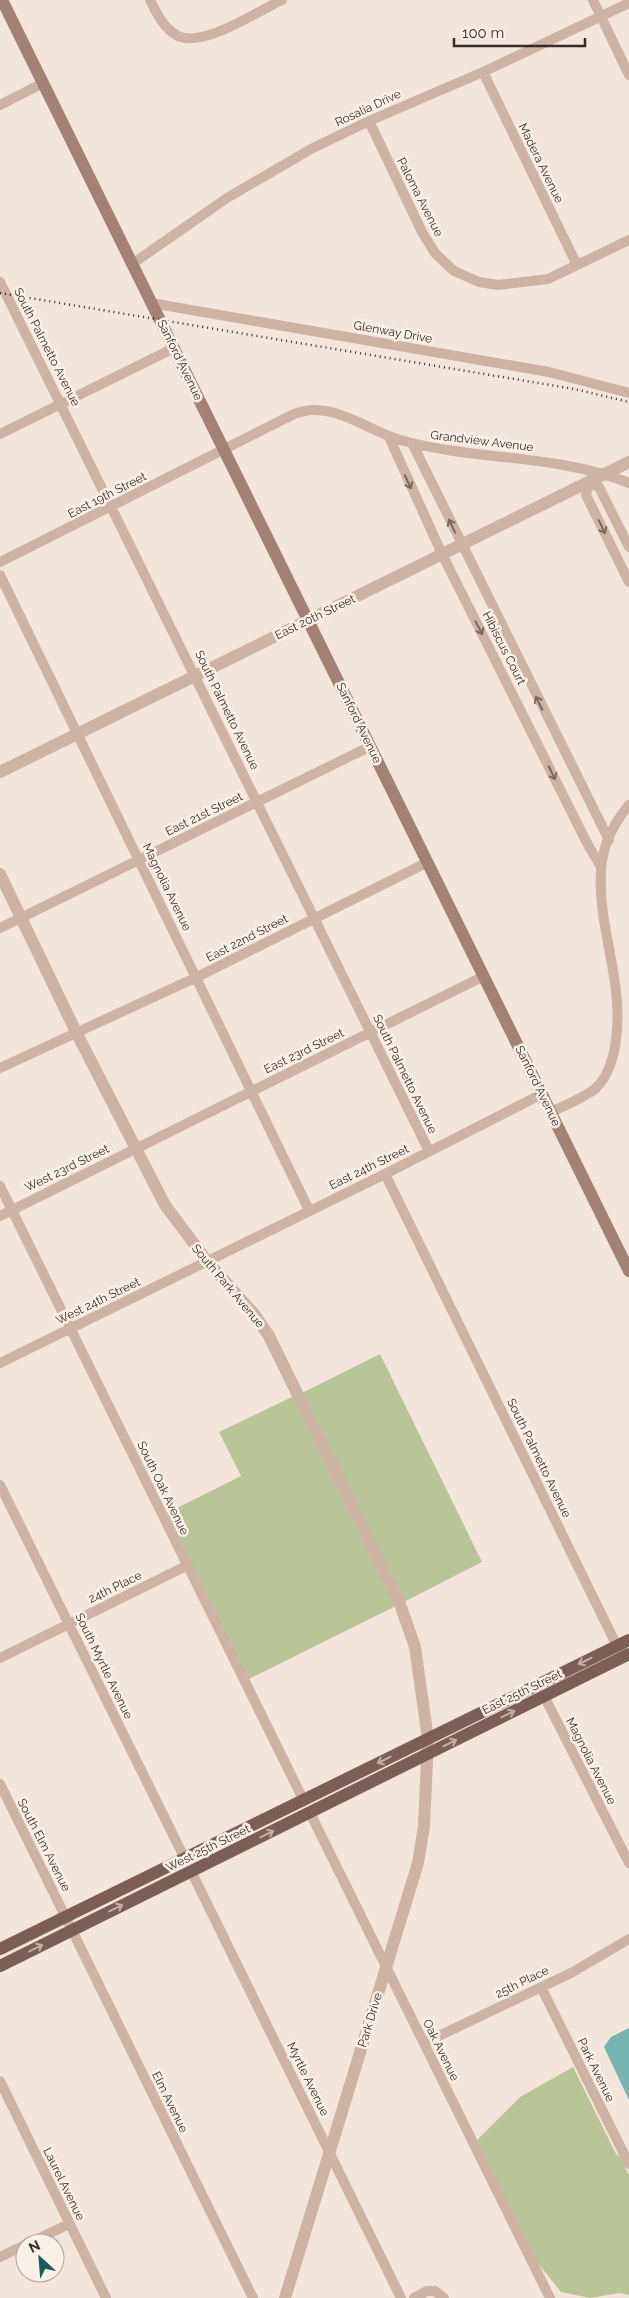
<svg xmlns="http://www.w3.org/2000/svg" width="629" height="2298" font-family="Raleway,sans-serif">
	<rect width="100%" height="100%" fill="#f4e5da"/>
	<path fill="#b9c498" d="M380 1354 482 1562 404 1602 302 1393Z
		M294 1396 396 1606 249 1679 167 1513 241 1476 219 1432Z
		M573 2067 616 2154 620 2157 629 2175V2295L620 2293 590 2298 561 2292 537 2262 477 2140 520 2097Z"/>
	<path fill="#76b4b1" d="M629 2028V2100L604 2047 611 2037Z"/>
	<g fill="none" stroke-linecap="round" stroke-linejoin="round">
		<path stroke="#cdb3a4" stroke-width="10" d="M150 0C157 14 164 29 178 36 203 48 258 11 282 0
			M593 0 629 75
			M483 72 577 265
			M0 105 43 83
			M369 121 422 232 435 253 454 271 479 282 498 285 548 279 629 240
			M132 264 227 198 311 149 369 121 483 72 629 3
			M0 282 429 1151
			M151 303 549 372 629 393
			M0 434 174 348
			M389 437 442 554 588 845 601 867
			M412 443 609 840
			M629 547 599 487 588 483 586 495 629 582
			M0 562 292 415C330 397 368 432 404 441 478 461 557 454 629 483
			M0 575 309 1210
			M0 928 371 746
			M0 1068 197 977 428 862
			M551 1112C565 1105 582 1099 595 1089 604 1081 610 1067 613 1056 629 989 597 933 601 871 602 846 614 823 629 805
			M385 1174 617 1646
			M0 1186 304 1801
			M0 1216 484 976
			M0 1363 385 1174 542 1094
			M0 1485 185 1859
			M0 1658 188 1565
			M544 1696 629 1863
			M0 1784 253 2298
			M310 1813 550 2298
			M191 1871 401 2298
			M541 1987 629 2164
			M424 2043 571 1973 629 1939
			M0 2081 106 2298
			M29 2243 69 2224
			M0 2257 25 2245
			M414 2298 427 2291H435L444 2298"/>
		<path stroke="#cdb3a4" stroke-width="12" d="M0 772 629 462
			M0 874 76 1032 165 1205 207 1261 254 1314 269 1336 400 1604 415 1647 428 1739 424 1826 418 1863 285 2298"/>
		<path stroke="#a18275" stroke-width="12" d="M2 0 629 1271"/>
		<path stroke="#7b5f56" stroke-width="12" d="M0 1949 629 1640
			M0 1966 629 1654"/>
		<path stroke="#382b27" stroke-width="2.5" stroke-dasharray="1 4" stroke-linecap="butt" d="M0 293 574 389 629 402"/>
	</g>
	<defs><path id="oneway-shaft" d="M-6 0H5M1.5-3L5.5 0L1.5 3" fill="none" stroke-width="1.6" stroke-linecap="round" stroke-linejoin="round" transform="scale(1.25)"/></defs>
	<g stroke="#7b685f">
		<use href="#oneway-shaft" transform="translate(408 482) rotate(65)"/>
		<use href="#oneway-shaft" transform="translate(452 526) rotate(-116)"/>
		<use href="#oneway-shaft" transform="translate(602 527) rotate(64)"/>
		<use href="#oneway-shaft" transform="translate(479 628) rotate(63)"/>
		<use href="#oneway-shaft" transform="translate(539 703) rotate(-117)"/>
		<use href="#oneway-shaft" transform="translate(552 773) rotate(64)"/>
	</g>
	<g stroke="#c1afa5">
		<use href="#oneway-shaft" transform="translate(585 1661) rotate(154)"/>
		<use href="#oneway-shaft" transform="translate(508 1714) rotate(-26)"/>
		<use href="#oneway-shaft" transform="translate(450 1743) rotate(-26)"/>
		<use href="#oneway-shaft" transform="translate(384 1760) rotate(154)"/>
		<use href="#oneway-shaft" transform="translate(267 1834) rotate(-26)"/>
		<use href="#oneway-shaft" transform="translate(116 1908) rotate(-26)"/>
		<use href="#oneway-shaft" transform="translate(36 1948) rotate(-26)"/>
	</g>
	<g text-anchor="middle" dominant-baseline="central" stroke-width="5" stroke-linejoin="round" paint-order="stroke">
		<g font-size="12" fill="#382b27" stroke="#fbf0e6">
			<text transform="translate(368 108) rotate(-25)">Rosalia Drive</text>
			<text transform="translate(541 163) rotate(64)">Madera Avenue</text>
			<text transform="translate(420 197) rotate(63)">Paloma Avenue</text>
			<text transform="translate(393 332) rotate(10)">Glenway Drive</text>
			<text transform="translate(47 347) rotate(63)">South Palmetto Avenue</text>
			<text transform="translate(180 360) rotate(64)">Sanford Avenue</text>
			<text transform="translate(482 441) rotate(7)">Grandview Avenue</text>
			<text transform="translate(107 495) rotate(-27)">East 19th Street</text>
			<text transform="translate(315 617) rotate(-26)">East 20th Street</text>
			<text transform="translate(504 648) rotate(63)">Hibiscus Court</text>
			<text transform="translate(227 710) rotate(64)">South Palmetto Avenue</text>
			<text transform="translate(359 723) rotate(64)">Sanford Avenue</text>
			<text transform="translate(204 814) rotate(-26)">East 21st Street</text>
			<text transform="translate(167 887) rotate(64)">Magnolia Avenue</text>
			<text transform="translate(247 938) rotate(-27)">East 22nd Street</text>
			<text transform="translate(304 1051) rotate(-26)">East 23rd Street</text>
			<text transform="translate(405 1074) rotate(64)">South Palmetto Avenue</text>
			<text transform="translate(538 1086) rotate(64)">Sanford Avenue</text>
			<text transform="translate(369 1167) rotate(-26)">East 24th Street</text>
			<text transform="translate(67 1168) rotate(-26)">West 23rd Street</text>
			<text transform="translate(228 1286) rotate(50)">South Park Avenue</text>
			<text transform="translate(98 1301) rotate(-26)">West 24th Street</text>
			<text transform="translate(539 1458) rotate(64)">South Palmetto Avenue</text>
			<text transform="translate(163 1488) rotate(64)">South Oak Avenue</text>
			<text transform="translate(115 1587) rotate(-26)">24th Place</text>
			<text transform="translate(104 1666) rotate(64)">South Myrtle Avenue</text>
			<text transform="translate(522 1692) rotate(-26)">East 25th Street</text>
			<text transform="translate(591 1761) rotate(63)">Magnolia Avenue</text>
			<text transform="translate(44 1845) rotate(63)">South Elm Avenue</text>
			<text transform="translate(208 1848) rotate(-26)">West 25th Street</text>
			<text transform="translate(522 1982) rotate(-26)">25th Place</text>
			<text transform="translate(370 2020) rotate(-73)">Park Drive</text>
			<text transform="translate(441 2050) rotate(64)">Oak Avenue</text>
			<text transform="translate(596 2070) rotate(64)">Park Avenue</text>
			<text transform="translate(308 2079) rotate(64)">Myrtle Avenue</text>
			<text transform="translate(170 2102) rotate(64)">Elm Avenue</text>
			<text transform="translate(64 2184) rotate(64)">Laurel Avenue</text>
		</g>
	</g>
	<g transform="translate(40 2258) rotate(334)"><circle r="24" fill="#fbf0e6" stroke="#ada19a"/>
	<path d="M0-4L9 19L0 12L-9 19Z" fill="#185d5c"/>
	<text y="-8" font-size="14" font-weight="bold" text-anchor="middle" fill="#382b27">N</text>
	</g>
	<path d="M454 38v8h131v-8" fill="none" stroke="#382b27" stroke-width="2.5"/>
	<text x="462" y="38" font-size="15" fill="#382b27" stroke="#fbf0e6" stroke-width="4" paint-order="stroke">100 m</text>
</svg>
